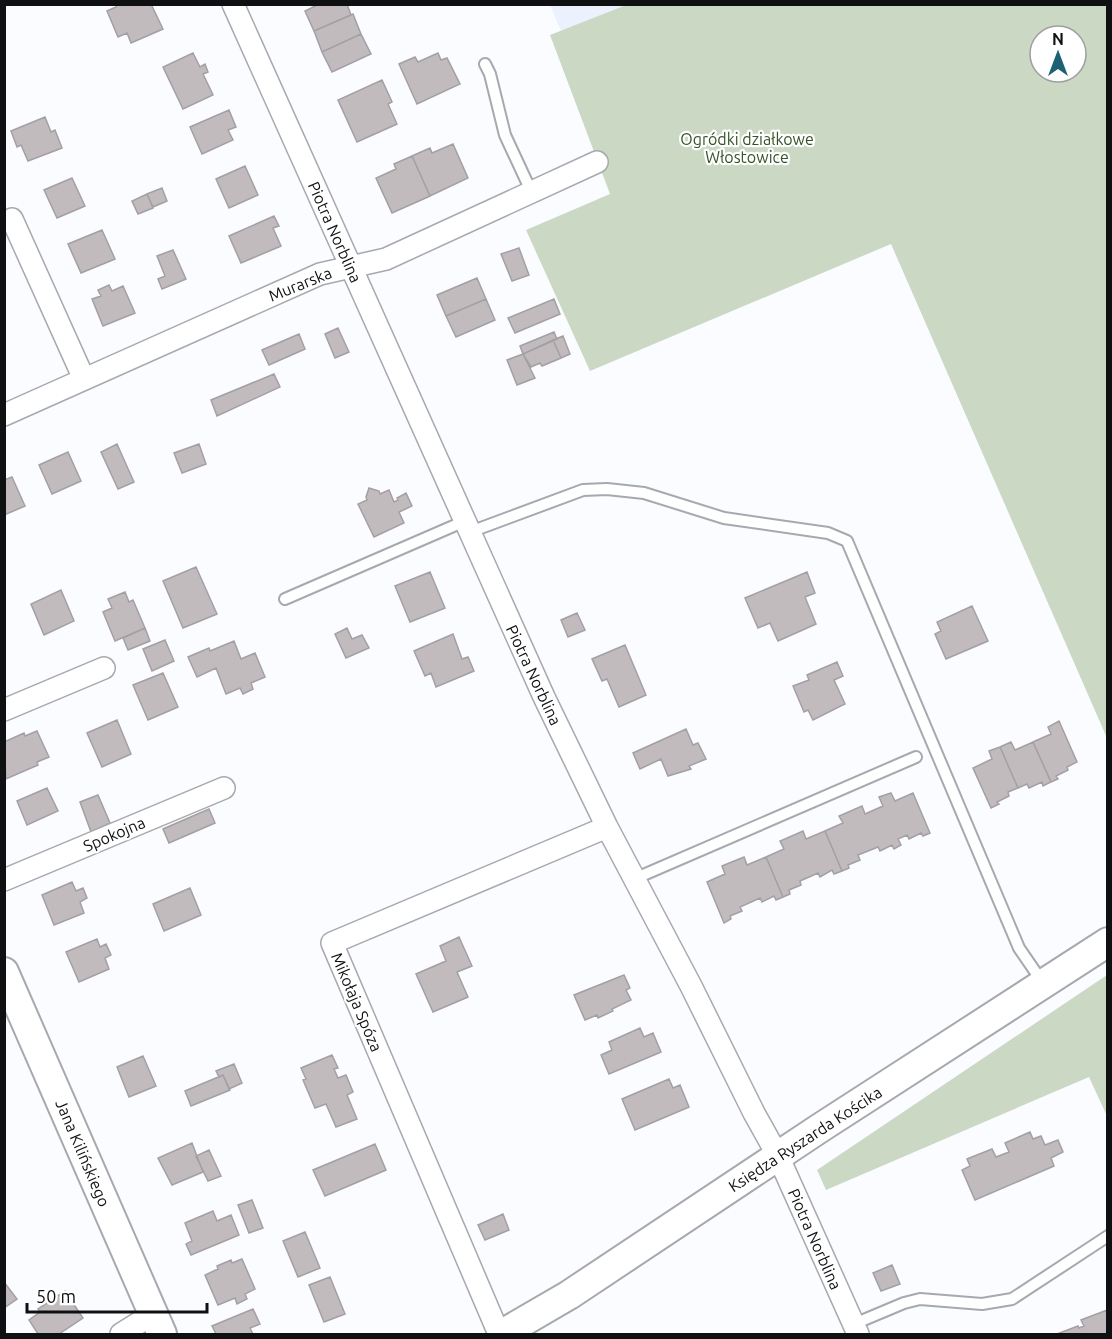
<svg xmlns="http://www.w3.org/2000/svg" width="1112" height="1339" font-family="Ubuntu,sans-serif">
	<rect width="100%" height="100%" fill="#fafcff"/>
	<path fill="#ebf2fe" d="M550 5H626L561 31Z"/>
	<path fill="#cad8c4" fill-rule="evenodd" d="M626 5H1107V738L891 244 590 371 526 230 610 194 550 35ZM1040 36H1076V72H1040Z
		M1107 975V1116L1089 1077 826 1190 817 1170Z"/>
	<path fill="#c1bbbe" stroke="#a49fa2" stroke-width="1.5" d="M115 4H151L163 29 131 43 127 33 118 37 107 11 116 7Z
		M319 4H347L351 15 314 31 305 11Z
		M353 14 361 34 322 52 314 31Z
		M361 34 371 54 332 72 322 52Z
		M193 53 200 67 205 64 208 72 203 74 213 95 183 109 163 67Z
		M438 53 441 60 447 58 460 84 417 104 399 64 415 57 418 62Z
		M382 80 392 102 388 104 397 124 357 142 338 100Z
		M229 110 236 127 228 130 233 140 202 154 190 127Z
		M45 117 51 132 55 130 62 148 28 161 21 145 17 147 11 131Z
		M453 144 468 178 430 196 412 156 430 148 432 153Z
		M412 156 430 196 392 213 376 178 396 169 394 164Z
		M245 166 258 195 229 208 216 179Z
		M72 178 85 206 57 218 44 190Z
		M162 188 167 201 153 207 147 194Z
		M147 194 153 208 138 214 132 201Z
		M274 216 279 226 273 228 281 246 241 263 229 236Z
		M102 230 115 259 81 273 68 244Z
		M519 248 529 275 512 281 501 254Z
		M173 250 186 279 162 289 158 279 165 276 157 256Z
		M477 278 486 299 446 316 437 295Z
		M109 285 112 291 123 286 135 313 103 326 92 299 101 296 98 290Z
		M486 299 495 320 456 337 446 316Z
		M554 299 560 314 515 333 508 318Z
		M338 328 349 352 335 358 325 334Z
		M554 332 557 339 523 354 520 346Z
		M299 334 305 349 269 365 262 350Z
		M563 336 570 354 561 358 553 340Z
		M553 340 561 358 542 366 540 363 531 367 523 354Z
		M523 354 535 378 517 385 507 360Z
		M274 374 280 387 217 416 211 400Z
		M117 444 134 482 118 489 101 452Z
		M199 444 206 464 182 473 174 453Z
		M68 452 81 481 52 494 39 465Z
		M12 477 25 506 4 515V480Z
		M369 488 379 491 380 494 389 490 394 502 398 500 397 498 406 493 412 506 399 512 404 523 374 537 358 504 367 500 366 497Z
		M196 567 217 614 183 628 163 581Z
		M430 572 445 608 410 622 395 586Z
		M807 572 815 593 805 597 816 624 778 641 770 623 758 628 745 598Z
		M61 590 74 621 44 635 31 604Z
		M125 592 129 602 133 600 145 628 115 641 103 612 112 608 108 599Z
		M972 606 988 641 946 659 935 634 941 631 937 622Z
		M577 613 585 630 568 637 561 620Z
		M145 628 150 641 128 650 123 638Z
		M347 628 352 639 362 635 369 648 346 658 335 634Z
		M453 634 462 659 468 657 474 671 436 687 431 673 425 676 414 651Z
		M165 640 174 661 152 671 143 649Z
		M234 641 241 659 255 653 265 677 251 683 253 689 243 694 240 688 226 694 216 668 197 677 188 657 209 648 210 651Z
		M625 645 646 695 619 707 607 679 602 681 592 659Z
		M837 662 843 676 834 680 845 704 813 720 808 710 804 712 793 686 809 680 807 675Z
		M163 673 178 707 148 720 133 685Z
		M117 720 131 754 102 767 87 733Z
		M1059 721 1077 762 1067 767 1068 770 1056 776 1058 779 1051 782 1033 742 1051 734 1048 727Z
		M686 729 693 745 698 743 706 759 689 766 691 769 668 776 661 759 640 769 633 753Z
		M37 731 49 757 37 762 38 765 6 779 4 742 24 733 25 736Z
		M1011 742 1015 750 1033 742 1051 782 1043 786 1042 782 1029 788 1027 784 1018 788 1000 747Z
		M1000 747 1018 788 1008 792 1009 796 997 802 999 804 991 808 973 768 992 759 989 751Z
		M47 788 58 811 27 825 17 801Z
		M891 793 895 801 913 793 930 833 923 836 921 833 909 839 907 835 898 839 901 845 894 849 892 845 880 851 878 847 858 855 860 860 848 865 849 868 842 871 825 831 843 823 839 816 862 806 865 814 883 806 879 797Z
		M98 795 110 823 91 832 80 802Z
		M209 809 215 823 169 843 163 829Z
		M803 831 806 839 825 831 842 871 834 874 832 870 820 877 818 873 800 881 801 885 789 890 790 894 783 897 766 857 784 849 780 841Z
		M744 857 747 865 766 857 783 897 776 900 774 896 762 902 760 898 740 907 742 911 730 916 731 919 724 923 707 882 725 874 722 866Z
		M72 882 76 891 83 888 87 898 80 902 84 913 54 925 42 895Z
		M190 888 201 915 164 931 153 904Z
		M459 937 472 966 457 972 468 997 433 1012 416 974 446 961 440 946Z
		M97 939 100 947 106 944 111 955 105 958 109 969 79 982 66 952Z
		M624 975 630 988 626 990 631 1000 612 1009 613 1011 598 1018 597 1015 585 1020 574 995Z
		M640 1028 644 1037 653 1033 661 1052 609 1074 601 1055 612 1050 609 1042Z
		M332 1055 338 1068 334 1069 338 1078 346 1075 353 1092 347 1095 357 1119 336 1127 326 1104 315 1108 303 1080 306 1079 301 1068Z
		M143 1056 156 1086 129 1097 117 1067Z
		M234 1064 242 1083 229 1089 223 1075 219 1077 216 1071Z
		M223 1075 230 1090 191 1106 185 1091Z
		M669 1079 673 1088 680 1085 689 1107 635 1130 622 1099Z
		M1030 1132 1033 1139 1041 1136 1045 1145 1058 1140 1063 1152 1051 1158 1054 1166 975 1200 962 1170 970 1166 967 1159 992 1149 996 1157 1009 1152 1005 1143Z
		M192 1143 203 1172 172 1185 158 1158Z
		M375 1144 386 1170 325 1196 313 1170Z
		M209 1150 221 1176 208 1181 196 1156Z
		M252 1200 263 1228 249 1233 238 1205Z
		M213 1211 217 1221 231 1215 239 1235 191 1255 186 1244 192 1241 185 1223Z
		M503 1214 509 1230 485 1240 478 1225Z
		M305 1232 320 1268 298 1277 283 1241Z
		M242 1259 255 1289 245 1294 247 1299 237 1304 235 1298 218 1305 205 1275 218 1269 217 1266 231 1260 232 1263Z
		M892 1265 900 1284 881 1291 873 1273Z
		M330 1277 345 1314 324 1322 309 1285Z
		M4 1282 17 1299 4 1308Z
		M65 1291 83 1318 59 1334H38L29 1320 40 1312 38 1309Z
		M253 1309 260 1324 250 1328 253 1334H216L212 1326Z
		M1107 1310 1108 1334H1057L1078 1326 1079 1328 1084 1326 1081 1320Z"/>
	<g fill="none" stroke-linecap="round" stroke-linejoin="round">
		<defs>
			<path id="lane" d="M485 64 490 74 505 135 531 191
				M470 532 583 490 607 489 644 493 724 518 828 533 847 541 1019 948 1043 983
				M285 599 465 521
				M634 879 916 757
				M854 1324 904 1303 920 1299 982 1304 1012 1299 1108 1236"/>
			<path id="street" d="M233 4 544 697 607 827 691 986 754 1113 778 1156 858 1334
				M12 219 84 379
				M4 415 320 274 386 259 597 162
				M4 710 104 668
				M4 880 224 788
				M121 1334 153 1314
				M499 1334 332 943 607 827"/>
			<path id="secondary" d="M4 972 162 1334
				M502 1334 569 1295 820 1128 1108 942"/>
		</defs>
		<use href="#lane" stroke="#a6a9ad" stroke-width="14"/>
		<use href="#street" stroke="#a6a9ad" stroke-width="24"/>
		<use href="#secondary" stroke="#a6a9ad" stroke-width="32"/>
		<use href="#lane" stroke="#fff" stroke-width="10"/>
		<use href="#street" stroke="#fff" stroke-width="21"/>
		<use href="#secondary" stroke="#fff" stroke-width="28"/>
	</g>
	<g text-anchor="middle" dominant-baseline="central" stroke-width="4.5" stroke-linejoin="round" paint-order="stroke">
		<g font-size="16" fill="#365328" stroke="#fff">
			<text x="747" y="139">Ogródki działkowe<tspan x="747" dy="18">Włostowice</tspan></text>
		</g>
		<g font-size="16" fill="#0f1012" stroke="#fff">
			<text transform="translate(335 232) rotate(66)">Piotra Norblina</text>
			<text transform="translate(300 284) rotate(-22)">Murarska</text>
			<text transform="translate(534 675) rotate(65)">Piotra Norblina</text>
			<text transform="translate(114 834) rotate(-23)">Spokojna</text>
			<text transform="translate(357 1002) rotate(67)">Mikołaja Spóza</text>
			<text transform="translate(805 1139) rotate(-33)">Księdza Ryszarda Kościka</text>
			<text transform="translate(83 1153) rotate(67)">Jana Kilińskiego</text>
			<text transform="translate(815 1239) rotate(66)">Piotra Norblina</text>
		</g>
	</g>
	<rect width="1112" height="1339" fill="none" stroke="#0f1012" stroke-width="12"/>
	<g transform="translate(1058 54)"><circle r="28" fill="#ffffff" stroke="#9f9fa0" stroke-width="1.5"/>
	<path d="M0-4.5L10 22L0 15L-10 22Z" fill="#1e6174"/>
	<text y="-9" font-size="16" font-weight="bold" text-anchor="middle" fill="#0f1012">N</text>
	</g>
	<path d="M27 1303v9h180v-9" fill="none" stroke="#0f1012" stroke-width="3"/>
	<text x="36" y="1303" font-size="18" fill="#0f1012" stroke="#ffffff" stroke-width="4.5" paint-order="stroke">50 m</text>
</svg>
